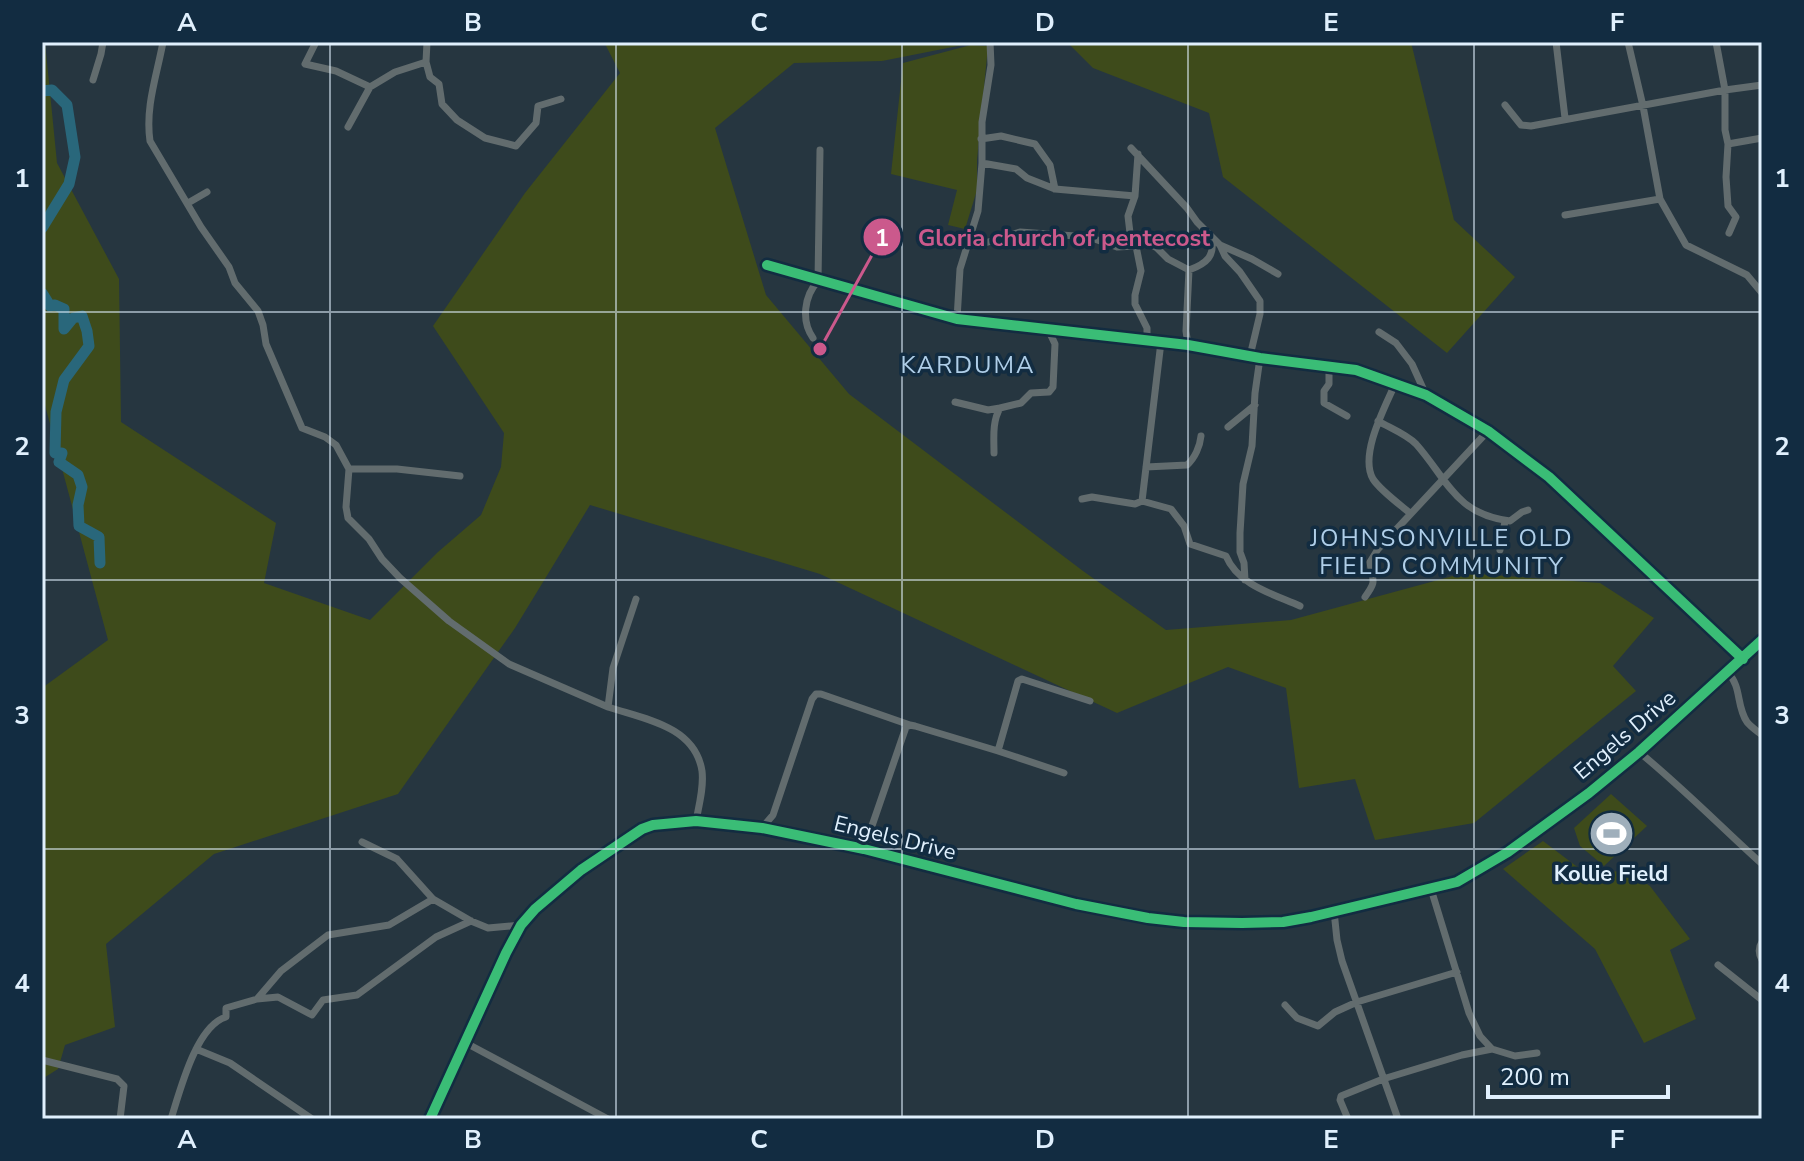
<svg xmlns="http://www.w3.org/2000/svg" width="1804" height="1161" font-family="'Nunito Sans',sans-serif">
	<rect width="100%" height="100%" fill="#263640"/>
	<path fill="#3e4b1b" d="M42 42H45L57 163 119 279 121 422 276 523 264 583 370 620 438 552 481 515 501 467 504 433 433 326 525 193 620 73 604 42H1411L1454 220 1515 277 1447 353 1223 177 1209 113 1093 68 1068 43 968 44 882 61 794 63 715 128 766 295 849 394 1083 571 1166 630 1291 620 1464 573 1600 583 1654 618 1613 666 1636 691 1474 823 1375 840 1355 779 1299 788 1286 688 1228 667 1117 713 820 574 590 505 515 628 398 794 214 854 106 944 115 1027 65 1045 58 1069 42 1079V688L108 640 42 394Z
		M971 45 988 46 977 160V190L965 229 948 225 957 190 891 174 903 63Z
		M1611 794 1647 826 1604 866 1580 846 1574 828Z
		M1543 841 1588 875 1626 870 1650 886 1690 939 1670 950 1696 1019 1644 1043 1595 949 1503 869Z"/>
	<g fill="none" stroke-linecap="round" stroke-linejoin="round">
		<path stroke="#29677b" stroke-width="11" d="M42 91 52 90 67 105 75 157 69 184 42 228
			M42 293 50 306 55 305 64 309V329L73 318 82 316 87 331 89 346 64 380 56 412 55 453H62L59 462 78 475 82 487 78 505 79 526 99 537 100 563"/>
		<path stroke="#626c6e" stroke-width="7" d="M163 42C157 75 145 107 150 141L201 227 229 267 235 283 258 311 263 325 266 344 302 428 325 437 336 445 349 469 346 507 348 518 369 539 382 559 400 578 449 621 509 664 608 707
			M316 42 305 64 336 71 370 87
			M1556 42 1565 118
			M1628 42 1643 106 1660 199 1686 245 1747 275 1762 293
			M1716 42 1725 90V130L1728 144 1726 177 1728 206 1736 217 1729 233
			M426 62 430 77 439 84 442 104 457 120 485 138 516 146 536 123 538 106 561 99
			M93 80 101 54 103 42
			M1505 105 1521 125 1531 126 1725 90 1762 85
			M348 127 370 87 395 72 426 62 427 42
			M981 139 1001 136 1035 144 1050 165 1055 189
			M1728 144 1762 138
			M1131 148 1187 208 1197 222 1220 245 1225 256 1240 272 1260 301V314L1250 356
			M1138 154 1135 196 1128 216 1130 233 1136 246 1141 271 1135 295V304L1147 328V341
			M982 163 1016 169 1027 178 1055 189 1135 196
			M188 203 207 192
			M1565 215 1660 199
			M969 239 985 243 1020 232 1089 237 1117 247 1136 246
			M1145 241 1157 248 1168 259 1189 270 1186 331 1188 345
			M1220 245 1252 259 1278 274
			M767 265 957 319 1188 345 1260 358 1356 370 1426 395 1488 431 1549 477 1743 659
			M1189 270C1206 264 1216 256 1211 237
			M957 319 960 269 978 211 982 163V122L991 65 990 42
			M1379 332 1396 343 1412 364 1426 395
			M813 338C801 321 804 296 818 281L820 150
			M1329 366V384L1324 391V403L1347 416
			M1395 384C1385 407 1359 455 1373 479 1380 490 1399 504 1410 513
			M955 402 988 410 1000 408
			M1378 421C1390 428 1406 434 1416 444 1448 480 1455 514 1510 521L1522 512 1528 510
			M1228 427 1255 405
			M994 453C994 438 992 422 1000 408L1021 403 1031 393 1049 392 1053 387 1055 344 1048 329
			M1146 467 1187 465C1195 458 1200 446 1201 436
			M349 469H397L460 476
			M1082 499 1092 497 1135 504 1142 501 1171 509 1184 526 1190 544 1226 556C1238 585 1273 594 1300 606
			M1142 501 1161 342
			M1500 550 1505 521
			M1245 580 1244 563 1240 552V533L1243 484 1252 446 1255 393 1260 358
			M1365 597C1378 579 1372 582 1370 562L1378 549 1488 431
			M636 599 613 668 608 707C644 719 695 726 702 771 704 787 699 805 696 821
			M1728 673C1742 687 1736 706 1747 722 1751 727 1757 731 1762 735
			M998 751 1064 773
			M1639 752C1682 787 1721 827 1762 864
			M762 828 773 815 812 699 816 694H821L910 725
			M362 842 397 859 433 899 471 921 488 928 521 925
			M864 849 906 727 910 725 915 726 998 751 1018 681 1022 679 1090 701
			M1431 889 1469 1013 1480 1036 1492 1049
			M1334 911 1337 940 1342 961 1398 1119
			M1762 942C1758 948 1758 953 1762 960
			M1718 965 1762 1000
			M257 999 278 997 312 1015 323 1000 357 995 436 937 471 921
			M1285 1005 1297 1018 1318 1026 1335 1012 1357 1002 1457 972
			M466 1043 608 1119
			M196 1049 230 1063 312 1119
			M42 1060 117 1079 124 1086 120 1119
			M171 1119C180 1091 196 1026 226 1017V1008L257 999 281 971 328 935 389 925 433 899
			M1348 1119 1340 1100 1341 1096 1383 1079 1462 1055 1492 1049 1515 1056 1537 1053"/>
		<path stroke="#626e70" stroke-width="9" d="M430 1119 506 953 521 925 535 909 581 870 642 829 653 825 696 821 762 828 864 849 1076 904 1148 918 1184 922 1242 923 1283 922 1311 917 1457 882 1508 852 1589 793 1639 752 1762 640"/>
		<defs>
			<path id="cycleway" d="M767 265 957 319 1188 345 1260 358 1356 370 1426 395 1488 431 1549 477 1743 659
				M430 1119 506 953 521 925 535 909 581 870 642 829 653 825 696 821 762 828 864 849 1076 904 1148 918 1184 922 1242 923 1283 922 1311 917 1457 882 1508 852 1589 793 1639 752 1762 640"/>
		</defs>
		<use href="#cycleway" stroke="#122c41" stroke-width="15"/>
		<use href="#cycleway" stroke="#3abd76" stroke-width="10"/>
	</g>
	<path fill="none" stroke="#e0f0fd" stroke-width="2" stroke-opacity="0.55" d="M330 42V1119M616 42V1119M902 42V1119M1188 42V1119M1474 42V1119M42 312H1762M42 580H1762M42 849H1762"/>
	<defs>
		<symbol id="stadium-disc" viewBox="-11 -11 22 22"><circle r="9.5" fill="#9fafbb" stroke="#122c41"/><path d="M0-5a6.5 5 0 1 0 0 10a6.5 5 0 1 0 0-10ZM-3.5-1.8h7v3.6h-7Z" fill="#fff"/></symbol>
	</defs>
	<g fill-rule="evenodd">
		<use href="#stadium-disc" x="1586" y="808" width="51" height="51"/>
	</g>
	<g text-anchor="middle" dominant-baseline="central" stroke-width="7" stroke-linejoin="round" paint-order="stroke">
		<g font-size="22" fill="#e0f0fd" stroke="#122c41">
			<text transform="translate(1625 735) rotate(-40)">Engels Drive</text>
			<text transform="translate(895 838) rotate(14)">Engels Drive</text>
		</g>
		<g font-size="22" font-weight="bold" fill="#e0f0fd" stroke="#122c41">
			<text x="1611" y="874">Kollie Field</text>
		</g>
		<g font-size="24" letter-spacing="2" fill="#afcee8" stroke="#122c41">
			<text x="968" y="365">KARDUMA</text>
			<text x="1442" y="538">JOHNSONVILLE OLD<tspan x="1442" dy="28">FIELD COMMUNITY</tspan></text>
		</g>
	</g>
	<path fill="none" stroke="#cb598c" stroke-width="3" d="M820 349L882 237"/>
	<g fill="#cb598c" stroke="#122c41" stroke-width="3">
		<circle cx="820" cy="349" r="8"/>
		<circle cx="882" cy="237" r="20"/>
	</g>
	<g font-size="24" text-anchor="middle" font-weight="bold" fill="#fff">
		<text x="882" y="246">1</text>
	</g>
	<g font-size="24" text-anchor="middle" font-weight="bold" fill="#cb598c" stroke="#122c41" stroke-width="7" stroke-linejoin="round" paint-order="stroke">
		<text x="1064" y="246">Gloria church of pentecost</text>
	</g>
	<rect width="1804" height="1161" fill="none" stroke="#122c41" stroke-width="88"/>
	<path d="M1488 1085v12h180v-12" fill="none" stroke="#e0f0fd" stroke-width="4"/>
	<text x="1500" y="1085" font-size="24" fill="#e0f0fd" stroke="#122c41" stroke-width="6" paint-order="stroke">200 m</text>
	<rect x="44" y="44" width="1716" height="1073" fill="none" stroke="#e0f0fd" stroke-width="3"/>
	<g font-size="26" text-anchor="middle" font-weight="bold" fill="#e0f0fd">
		<text x="187" y="31">A</text>
		<text x="473" y="31">B</text>
		<text x="759" y="31">C</text>
		<text x="1045" y="31">D</text>
		<text x="1331" y="31">E</text>
		<text x="1617" y="31">F</text>
		<text x="22" y="187">1</text>
		<text x="1782" y="187">1</text>
		<text x="22" y="455">2</text>
		<text x="1782" y="455">2</text>
		<text x="22" y="724">3</text>
		<text x="1782" y="724">3</text>
		<text x="22" y="992">4</text>
		<text x="1782" y="992">4</text>
		<text x="187" y="1148">A</text>
		<text x="473" y="1148">B</text>
		<text x="759" y="1148">C</text>
		<text x="1045" y="1148">D</text>
		<text x="1331" y="1148">E</text>
		<text x="1617" y="1148">F</text>
	</g>
</svg>
